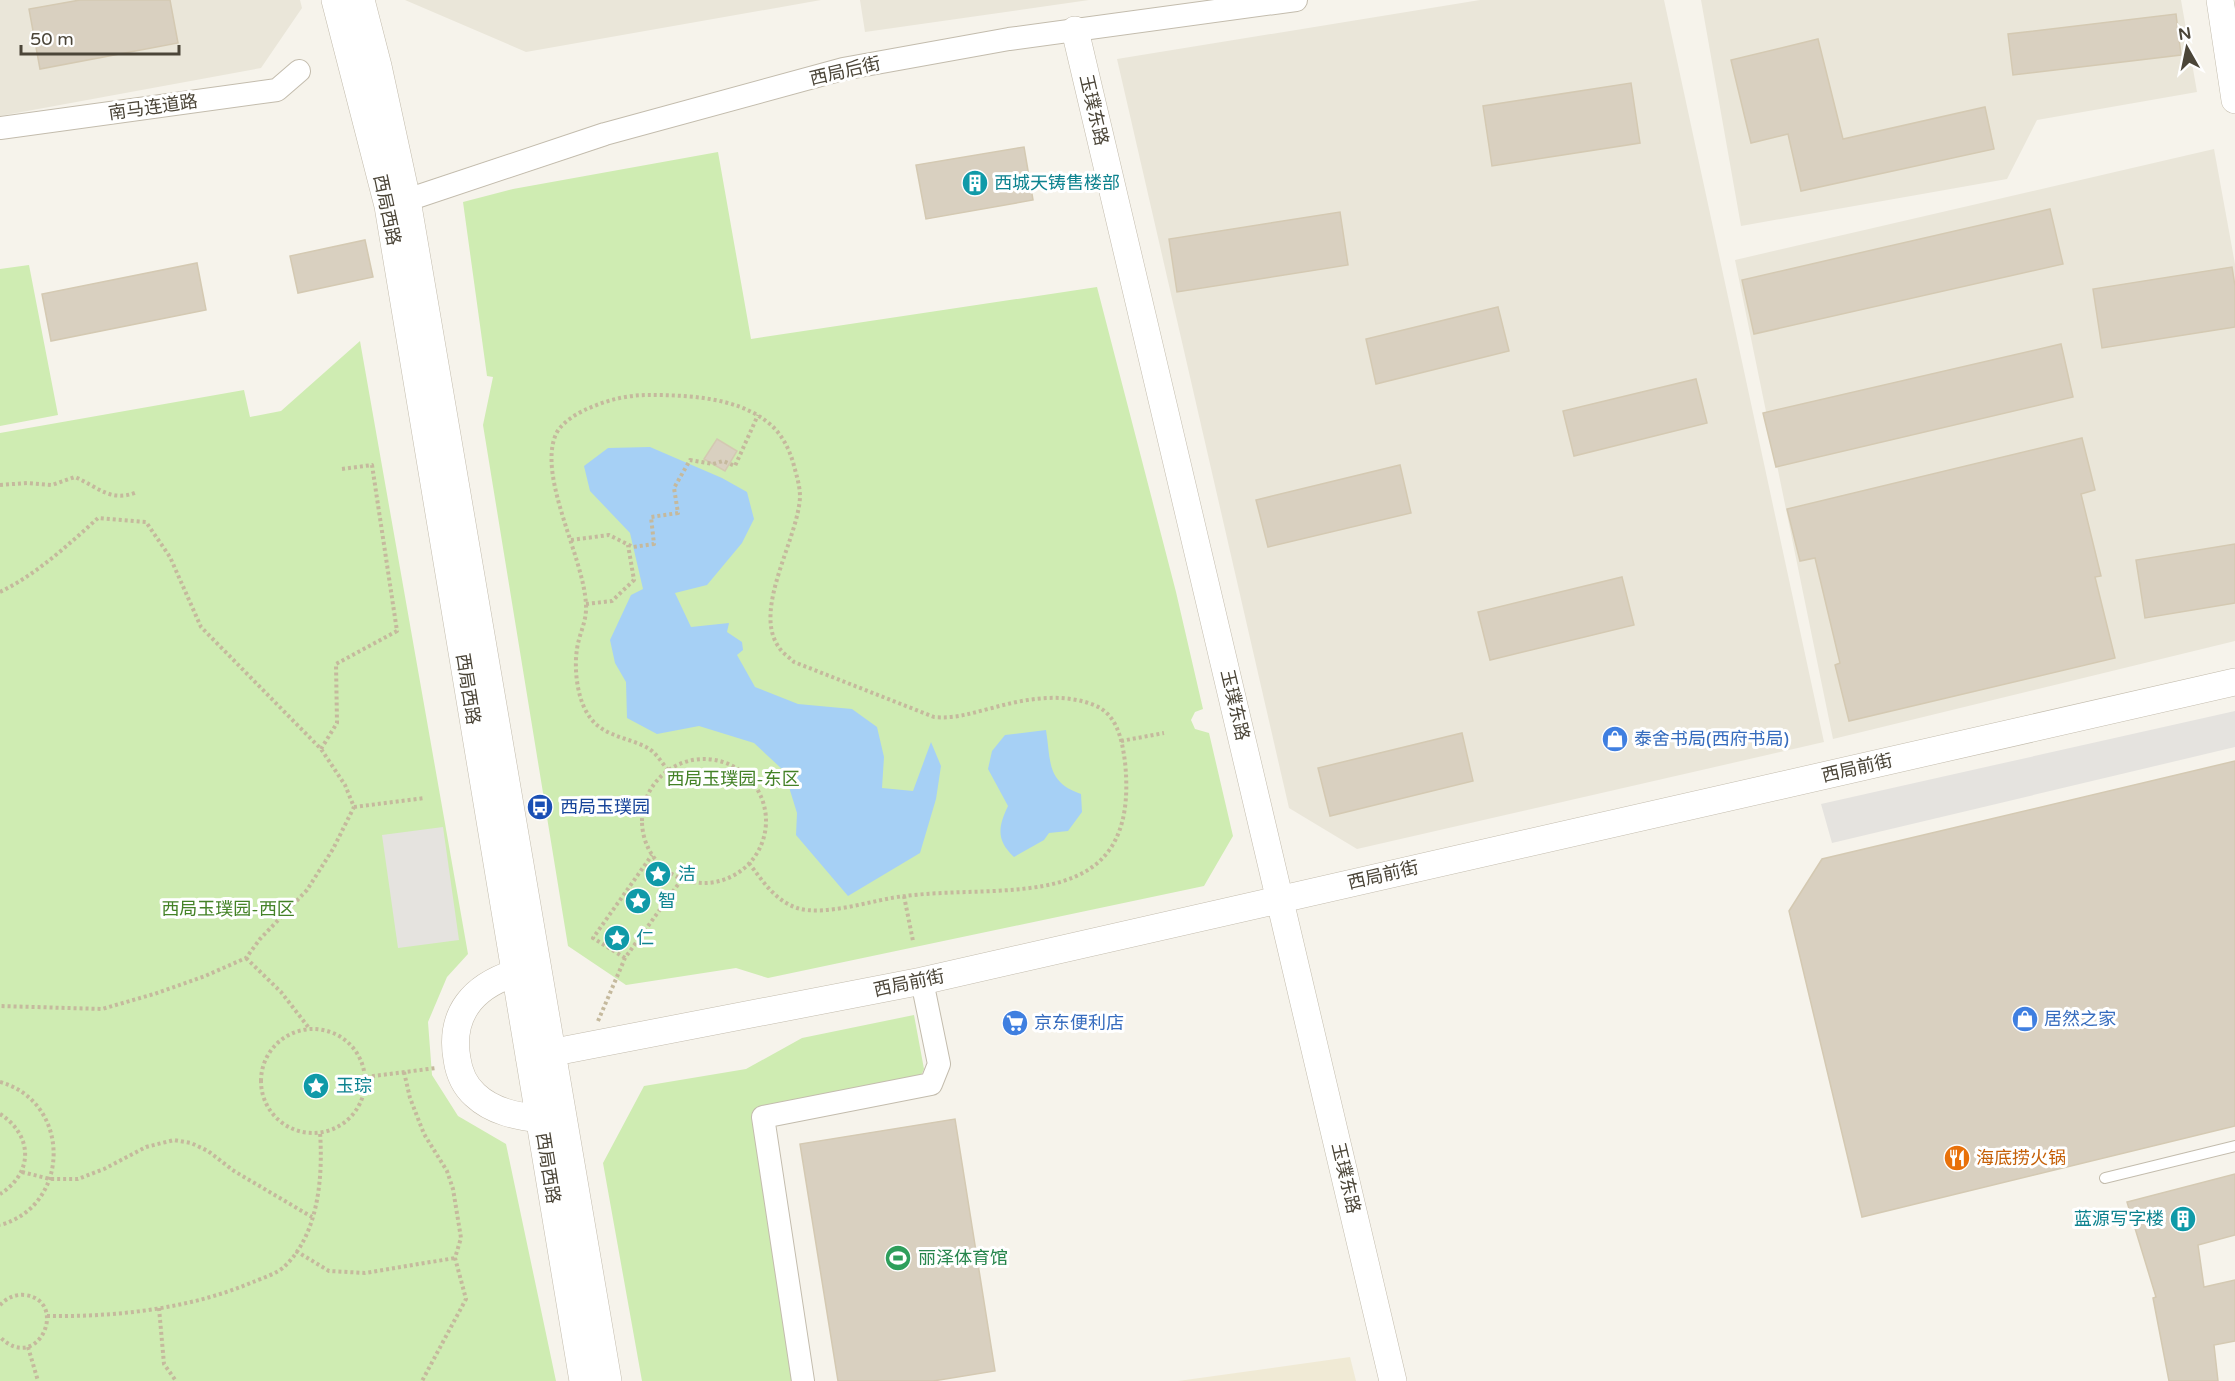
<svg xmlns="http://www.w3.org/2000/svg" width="2235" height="1381" font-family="'Varela Round','Noto Sans SC',sans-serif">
	<rect width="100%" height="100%" fill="#f6f3eb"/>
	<path fill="#eae6d9" d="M0 0H300L302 8 261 68 0 116Z
		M405 0H821L526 52Z
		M860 0H1089L865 32Z
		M1480 0H1664L1824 742 1357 849 1289 808 1117 59Z
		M1701 0H2181L2197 92 2037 120 2007 179 1741 226Z
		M2214 149 2235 264V641L1833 739 1735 260Z"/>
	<path fill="#f0ead5" d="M1350 1357 1356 1381H1178Z"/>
	<path fill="#cfecb2" d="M718 152 751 339 1097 287 1176 592 1203 709 1195 712 1191 720 1195 729 1209 733 1233 836 1204 886 768 978 736 968 626 985 568 946 483 425 493 377 487 376 463 202 513 189Z
		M29 265 58 415 0 426V269Z
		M360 341 468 954 447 977 428 1022 432 1075 458 1116 506 1144 556 1381H0V433L244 390 250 417 281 411Z
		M914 1015 924 1069 920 1078 754 1110 792 1381H642L603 1163 644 1086 746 1069 802 1038Z"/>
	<path fill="#e5e3df" d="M2235 711V747L1832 843 1821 804Z
		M443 827 459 940 398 948 382 835Z"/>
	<path fill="#a6d0f5" d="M650 447 722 478 747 492 754 519 742 543 707 585 675 593 691 627 729 623 727 632 742 642 743 650 737 655 755 687 798 704 852 709 877 727 884 757 882 788 913 791 931 742 941 766 936 799 920 853 848 896 796 835 797 813 784 771 754 743 699 726 657 734 627 718 626 682 615 663 610 640 631 595 643 589 630 533 590 491 584 466 608 448Z
		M1046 730C1051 761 1046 782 1081 794L1082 812 1068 831 1049 833 1044 840 1014 857C996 840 998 827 1008 806L988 769 992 751 1005 735Z"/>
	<path fill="#d9d0c0" stroke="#d4c9b2" stroke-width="1.5" d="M80 0H170L178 43 40 69 29 9Z
		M2176 14 2181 55 2013 75 2008 34Z
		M1818 39 1843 139 1985 107 1994 149 1801 191 1788 134 1751 143 1731 60Z
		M1631 83 1640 143 1492 166 1483 106Z
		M1024 147 1033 200 926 219 916 165Z
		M2050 209 2063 264 1754 334 1742 280Z
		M1340 212 1348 265 1177 292 1169 239Z
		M365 240 373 277 298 293 290 256Z
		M197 263 206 310 51 341 42 294Z
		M2232 267 2235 286V327L2102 348 2093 289Z
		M1498 307 1509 351 1376 384 1366 339Z
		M2061 344 2073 397 1776 467 1763 413Z
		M1696 379 1707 423 1574 456 1563 411Z
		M2082 438 2095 490 2081 494 2101 576 2095 577 2115 658 1849 721 1835 665 1840 663 1815 558 1800 561 1787 509Z
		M717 439 737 451 725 471 704 459Z
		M1400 465 1411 513 1268 547 1256 500Z
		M2235 544V603L2145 618 2136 560Z
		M1622 577 1634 625 1490 660 1478 612Z
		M1462 733 1473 781 1330 816 1318 768Z
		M2235 761V1126L1862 1217 1789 911 1822 859Z
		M955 1119 995 1371 933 1381H838L800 1144Z
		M2235 1174V1235L2198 1245 2204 1287 2235 1280V1341L2214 1345 2218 1381H2169L2153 1298 2156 1297 2127 1202Z"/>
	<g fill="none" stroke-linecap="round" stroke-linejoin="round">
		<defs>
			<path id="service" d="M2105 1178 2235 1146"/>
			<path id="minor" d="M0 128 277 90 299 71
				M407 200 605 134 843 69 1009 39 1296 0
				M803 1381 763 1117 931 1084 939 1064 922 981"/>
			<path id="tertiary" d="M335 0 388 206 583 1381
				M361 0 378 66 407 200 608 1381
				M2220 0 2235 100
				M1075 30 1393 1381
				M515 973C474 986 449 1013 457 1059 459 1073 465 1086 475 1095 493 1112 517 1116 540 1119
				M529 1057 922 981 2235 682"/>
		</defs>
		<use href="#service" stroke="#c3bcad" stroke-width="12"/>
		<use href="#minor" stroke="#c3bcad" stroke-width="24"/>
		<use href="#tertiary" stroke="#c3bcad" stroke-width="28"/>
		<path stroke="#c5b99d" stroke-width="4" stroke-dasharray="3 3" stroke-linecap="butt" d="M0 485 27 483 52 485 75 477C98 487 111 503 137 492
			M571 540 609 535 633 547 654 544 651 517 678 513 674 488 690 460 713 464 723 461 735 466 758 415
			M0 592C37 574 68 545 98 518L146 522 170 557 201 627 321 749 345 785 354 807 333 849 307 890 260 939 246 958 205 976 154 994 102 1009 0 1006
			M586 604 612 601 634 580 628 545
			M1121 741 1164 733
			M321 749 337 723 336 664 397 631 372 465 342 469
			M642 821a62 62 0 1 1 124 0a62 62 0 1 1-124 0Z
			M668 770C662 763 655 751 646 747 624 736 599 736 586 711 577 695 574 668 577 649 579 634 587 621 586 605 584 557 537 477 556 434 562 422 576 414 587 409 607 400 627 395 649 395 686 395 735 397 766 421 780 431 788 446 793 462 796 474 800 485 800 497 798 539 753 608 778 646 782 653 789 657 794 662L934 717C955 719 972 713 992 708 1025 699 1061 692 1094 705 1117 714 1122 739 1125 762 1141 917 1007 883 905 896 875 899 826 917 797 908 774 900 763 881 748 862
			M354 807 425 798
			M904 896 913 941
			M246 958 281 992 309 1028
			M625 958 593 938 652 855
			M598 1021 625 958 682 879
			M261 1081a52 52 0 1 1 104 0a52 52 0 1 1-104 0Z
			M404 1072 410 1098 424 1134 447 1171 453 1189 461 1238 455 1258 466 1299 422 1381
			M366 1077 436 1068
			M0 1082C72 1102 71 1206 0 1225
			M0 1114C33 1135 34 1173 0 1194
			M22 1172 50 1179H78L104 1169 146 1147 174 1140 191 1143 208 1151 234 1171 312 1217
			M296 1251 329 1271 365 1273 455 1258
			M0 1305C7 1298 15 1294 25 1295 70 1301 38 1375 0 1337
			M159 1308 164 1364 176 1381
			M47 1316C116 1317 189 1309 253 1282 263 1278 278 1273 285 1266 319 1233 323 1176 320 1132
			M28 1347 38 1381"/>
		<use href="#service" stroke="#fff" stroke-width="10"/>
		<use href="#minor" stroke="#fff" stroke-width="22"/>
		<use href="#tertiary" stroke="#fff" stroke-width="27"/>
	</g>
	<defs>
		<symbol id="building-disc" viewBox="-11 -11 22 22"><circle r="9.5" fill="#0f9aa8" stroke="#fff"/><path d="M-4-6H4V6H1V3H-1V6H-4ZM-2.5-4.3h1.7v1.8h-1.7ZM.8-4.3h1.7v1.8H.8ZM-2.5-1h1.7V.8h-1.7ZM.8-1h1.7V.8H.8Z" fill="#fff"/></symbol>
		<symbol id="shop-disc" viewBox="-11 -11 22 22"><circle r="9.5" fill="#3f7fe0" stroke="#fff"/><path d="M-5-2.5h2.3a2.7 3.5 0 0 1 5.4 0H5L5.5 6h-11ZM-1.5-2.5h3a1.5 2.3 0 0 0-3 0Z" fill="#fff"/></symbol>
		<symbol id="bus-disc" viewBox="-11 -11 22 22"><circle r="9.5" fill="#1a4fb4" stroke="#fff"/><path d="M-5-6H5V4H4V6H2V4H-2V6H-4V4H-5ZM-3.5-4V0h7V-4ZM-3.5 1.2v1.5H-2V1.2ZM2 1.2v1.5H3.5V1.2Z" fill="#fff"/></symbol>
		<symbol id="sight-disc" viewBox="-11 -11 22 22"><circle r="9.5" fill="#0f9aa8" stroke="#fff"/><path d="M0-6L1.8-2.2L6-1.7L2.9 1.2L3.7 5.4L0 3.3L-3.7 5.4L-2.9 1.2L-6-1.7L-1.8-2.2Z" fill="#fff"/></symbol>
		<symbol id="supermarket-disc" viewBox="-11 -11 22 22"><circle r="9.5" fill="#3f7fe0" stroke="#fff"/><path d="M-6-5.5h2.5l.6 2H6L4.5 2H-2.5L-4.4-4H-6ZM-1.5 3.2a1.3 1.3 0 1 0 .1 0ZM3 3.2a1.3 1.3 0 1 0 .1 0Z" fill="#fff"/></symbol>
		<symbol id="restaurant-disc" viewBox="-11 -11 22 22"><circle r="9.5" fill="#e8710a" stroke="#fff"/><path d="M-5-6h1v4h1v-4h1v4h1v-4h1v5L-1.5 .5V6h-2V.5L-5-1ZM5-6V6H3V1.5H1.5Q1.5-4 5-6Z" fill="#fff"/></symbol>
		<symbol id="stadium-disc" viewBox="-11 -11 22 22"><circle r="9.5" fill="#2e9e5b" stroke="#fff"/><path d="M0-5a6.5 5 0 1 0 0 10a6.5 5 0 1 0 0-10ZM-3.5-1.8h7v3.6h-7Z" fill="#fff"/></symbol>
	</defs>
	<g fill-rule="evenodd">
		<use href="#building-disc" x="960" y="168" width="30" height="30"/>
		<use href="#shop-disc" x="1600" y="724" width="30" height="30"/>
		<use href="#bus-disc" x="525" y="792" width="30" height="30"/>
		<use href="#sight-disc" x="643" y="859" width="30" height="30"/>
		<use href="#sight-disc" x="623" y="886" width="30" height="30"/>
		<use href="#sight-disc" x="602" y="923" width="30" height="30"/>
		<use href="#shop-disc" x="2010" y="1004" width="30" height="30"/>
		<use href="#supermarket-disc" x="1000" y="1008" width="30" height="30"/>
		<use href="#sight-disc" x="301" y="1071" width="30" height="30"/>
		<use href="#restaurant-disc" x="1942" y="1143" width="30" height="30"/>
		<use href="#building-disc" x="2168" y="1204" width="30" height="30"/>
		<use href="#stadium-disc" x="883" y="1243" width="30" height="30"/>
	</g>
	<g text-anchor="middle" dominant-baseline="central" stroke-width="6" stroke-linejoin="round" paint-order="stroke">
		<g font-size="18" fill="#4b4538" stroke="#fff">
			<text transform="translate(845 71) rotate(-13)">西局后街</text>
			<text transform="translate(153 107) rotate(-8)">南马连道路</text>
			<text transform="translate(1094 110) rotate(77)">玉璞东路</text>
			<text transform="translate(387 210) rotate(78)">西局西路</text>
			<text transform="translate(468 689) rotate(81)">西局西路</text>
			<text transform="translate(1235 705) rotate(77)">玉璞东路</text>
			<text transform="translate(1857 768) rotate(-13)">西局前街</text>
			<text transform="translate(1383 875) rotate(-13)">西局前街</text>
			<text transform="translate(909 983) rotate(-12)">西局前街</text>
			<text transform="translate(548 1168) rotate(81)">西局西路</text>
			<text transform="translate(1346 1178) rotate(77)">玉璞东路</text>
		</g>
		<g font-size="18" fill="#0d838f" stroke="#fff" text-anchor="start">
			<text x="994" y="183">西城天铸售楼部</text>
			<text x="678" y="874">洁</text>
			<text x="658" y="901">智</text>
			<text x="636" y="938">仁</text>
			<text x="336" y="1086">玉琮</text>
			<text x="2164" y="1219" text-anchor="end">蓝源写字楼</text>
		</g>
		<g font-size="18" fill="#366cbe" stroke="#fff" text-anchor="start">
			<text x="1634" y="739">泰舍书局(西府书局)</text>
			<text x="2044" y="1019">居然之家</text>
			<text x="1034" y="1023">京东便利店</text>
		</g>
		<g font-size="18" fill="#448227" stroke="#fff">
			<text x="733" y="779">西局玉璞园-东区</text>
			<text x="228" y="909">西局玉璞园-西区</text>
		</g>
		<g font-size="18" fill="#164399" stroke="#fff" text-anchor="start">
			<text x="560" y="807">西局玉璞园</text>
		</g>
		<g font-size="18" fill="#c56008" stroke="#fff" text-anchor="start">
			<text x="1976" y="1158">海底捞火锅</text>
		</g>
		<g font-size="18" fill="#27864d" stroke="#fff" text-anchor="start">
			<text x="918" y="1258">丽泽体育馆</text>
		</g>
	</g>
	<g transform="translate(2187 48) rotate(351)" stroke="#ffffff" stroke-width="4.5" paint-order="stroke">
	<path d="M0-4.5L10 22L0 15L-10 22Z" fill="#4b4538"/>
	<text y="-9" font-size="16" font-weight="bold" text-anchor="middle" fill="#4b4538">N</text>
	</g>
	<path d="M21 45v9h158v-9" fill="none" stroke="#4b4538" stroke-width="3"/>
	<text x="30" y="45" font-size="18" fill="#4b4538" stroke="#ffffff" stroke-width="4.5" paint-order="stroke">50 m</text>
</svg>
